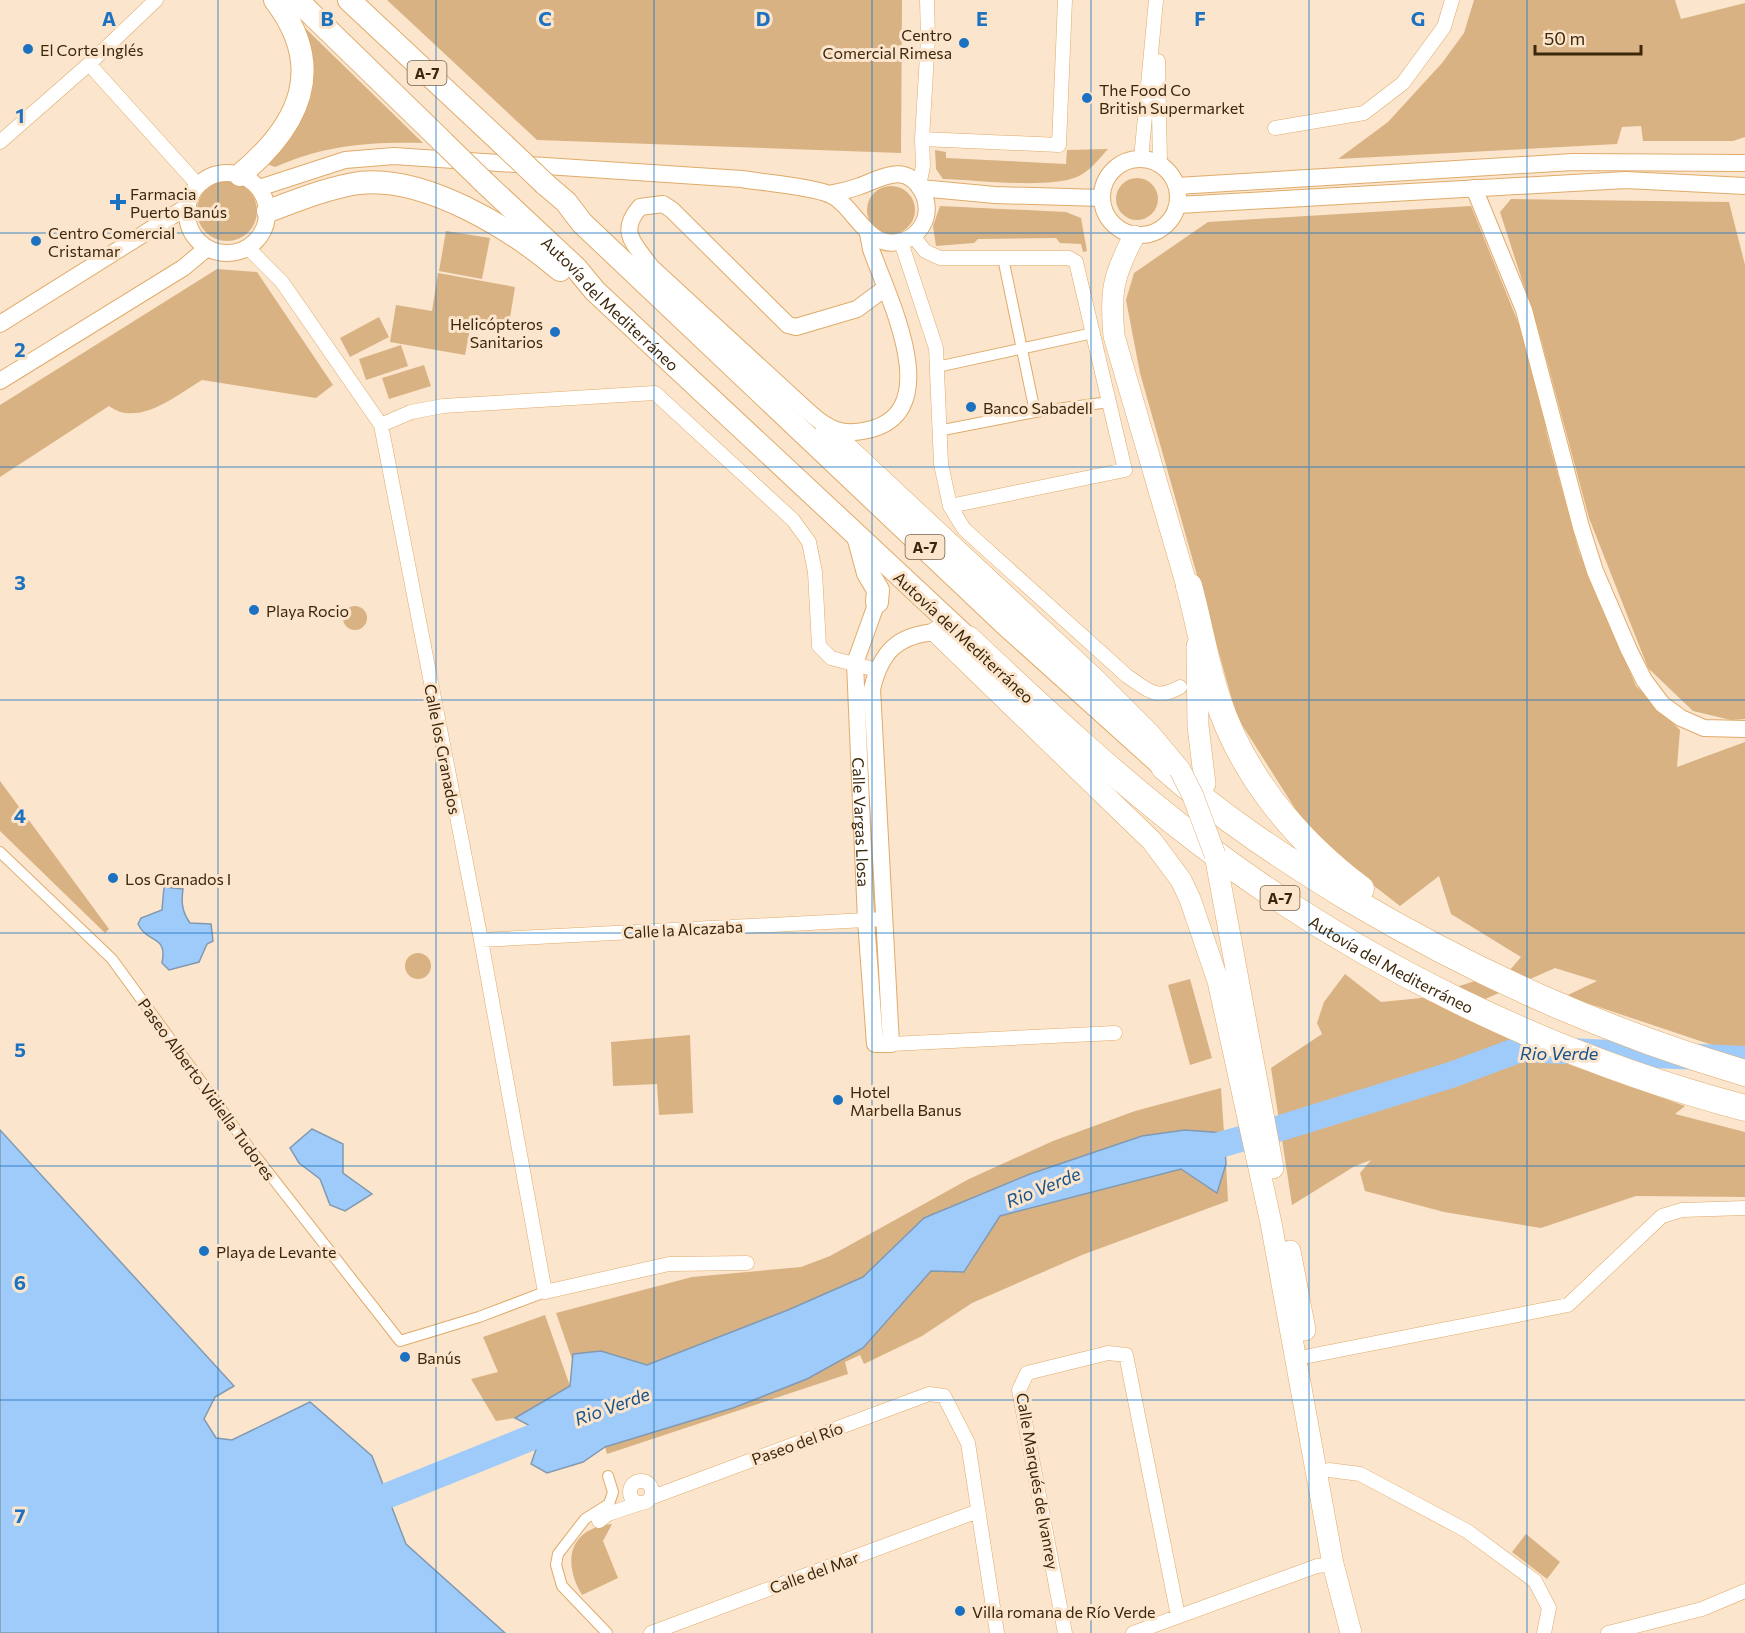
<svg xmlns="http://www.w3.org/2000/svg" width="1745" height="1633" font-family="Commissioner,sans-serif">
	<rect width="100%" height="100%" fill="#fbe5cc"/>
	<path fill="#d9b283" d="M387 0H902L901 153 537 140Z
		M1474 0H1675L1681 19 1745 3V137L1733 141H1643L1641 126 1622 127 1617 144 1338 159 1388 122 1442 63 1464 33Z
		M301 24 423 143C366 142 327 145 275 167L267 164 293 128Z
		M1108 149C1099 159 1090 171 1077 177 1047 189 977 180 943 179L936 169 935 150 946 152V158L1066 164 1067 150Z
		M1116 199a21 21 0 1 1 42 0a21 21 0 1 1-42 0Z
		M197 211a30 30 0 1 1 60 0a30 30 0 1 1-60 0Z
		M867 210a24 24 0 1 1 48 0a24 24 0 1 1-48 0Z
		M1511 199 1729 202 1745 265V719L1731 720 1693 711 1648 668 1589 518 1541 339 1500 212Z
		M940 206 1066 212 1081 218 1087 251 1083 252 1081 244 1060 243 1056 238 978 239 974 243 936 246 933 226Z
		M1471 206 1533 359 1547 435 1579 552 1636 686 1680 730 1677 767 1745 742V1056L1566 996 1597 981 1555 968 1456 1012 1545 1056 1685 1106 1675 1114 1745 1132V1197L1636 1196 1541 1228 1444 1212 1365 1191 1360 1173 1371 1160 1355 1166 1292 1205 1271 1068 1322 1034 1317 1023 1324 1002 1345 974 1381 1002 1421 998 1510 970 1521 957 1451 914 1439 876 1400 906 1315 840 1237 717 1140 373 1126 300 1134 273 1208 222Z
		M446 231 490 238 482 279 439 271Z
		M217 269 257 272 333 385 316 398 202 380C177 395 138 428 109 406L0 477V405Z
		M438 273 515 287 509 324 472 318 465 355 390 342 396 305 432 311Z
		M379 317 389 337 350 357 340 338Z
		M401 345 408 366 366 380 359 359Z
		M424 365 431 386 389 399 382 378Z
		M343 618a12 12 0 1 1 24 0a12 12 0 1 1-24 0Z
		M0 781 109 929 105 933 0 831Z
		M405 966a13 13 0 1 1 26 0a13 13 0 1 1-26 0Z
		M1190 979 1212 1058 1190 1065 1168 985Z
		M690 1035 693 1113 659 1115 657 1084 613 1086 611 1042Z
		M1221 1088 1224 1133 1185 1130 1142 1136 1030 1174 924 1218 863 1277 788 1310 647 1365 601 1351 573 1354 572 1359 556 1313 692 1277 801 1267 830 1256 969 1179 1053 1141 1135 1111Z
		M1226 1164 1228 1201 1082 1255 972 1303 922 1336 864 1364 860 1355 845 1362 848 1374 607 1454 605 1447 733 1408 807 1379 863 1348 931 1271 965 1272 1000 1216 1181 1169 1217 1193Z
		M545 1315 570 1386 515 1418 496 1421 471 1379 498 1372 483 1337Z
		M612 1524 603 1541 618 1578 582 1595C562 1562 569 1528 612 1524Z
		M1526 1534 1560 1562 1547 1579 1512 1552Z"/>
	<path fill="#9fcbfa" stroke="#819ab2" stroke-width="1.5" d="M164 887 183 889C181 902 182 912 190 923L211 924 213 941 207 944 199 962 169 970 162 963C168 934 147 944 138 924L141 918 162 910Z
		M312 1129 343 1144V1173L372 1194 345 1211 330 1205 320 1179 299 1163 290 1148Z
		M0 1130 234 1386 215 1397 204 1419 216 1438 232 1440 310 1402 372 1456 406 1544 505 1633H0Z
		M1185 1130 1224 1133 1226 1164 1217 1193 1181 1169 1000 1216 964 1272 931 1271 863 1348 807 1379 733 1408 605 1447 583 1462 547 1473 531 1464 542 1432 515 1418 570 1386 573 1354 601 1351 647 1365 788 1310 863 1277 924 1218 1030 1174 1142 1136Z"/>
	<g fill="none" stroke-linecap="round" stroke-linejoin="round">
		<path stroke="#9fcbfa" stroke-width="26" d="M1191 1153 1284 1127 1451 1075 1521 1049 1745 1059
			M389 1495 575 1420"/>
		<defs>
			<path id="pedestrian" d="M1003 258 1035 412
				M937 367 1093 333
				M938 431 1035 412 1109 402
				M0 852 112 959 253 1153 400 1341 479 1317 545 1292
				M607 1633 562 1586 556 1565 558 1554 585 1519 609 1504 613 1492 608 1476"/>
			<path id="minor" d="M927 0 928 38 922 139 1059 145 1065 0
				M1158 61 1160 164
				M89 64 198 185
				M1275 128 1364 113 1403 83 1444 27 1452 0
				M0 142 89 64 156 0
				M1141 159 1156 0
				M919 186 923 166 922 139
				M913 236 925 251 940 258H1069L1076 262 1125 470 950 506
				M901 242 936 348 941 464 950 506 964 529 1127 676C1148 690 1156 701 1180 687
				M248 248 282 282 381 425 481 940 545 1292 669 1264 747 1263
				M381 425 411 412 443 406 655 393 793 520 809 542 815 572 819 646 831 658 877 670
				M481 940 885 919
				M891 1044 1115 1033
				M1309 1356 1568 1305 1662 1216 1682 1210 1745 1208
				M1329 1470 1360 1474 1467 1531 1535 1581 1549 1608 1544 1633
				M630 1492a11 11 0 1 1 22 0a11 11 0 1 1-22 0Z
				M650 1498 929 1394 944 1396 968 1443 997 1633
				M599 1521 608 1514 641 1503
				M651 1633 978 1511
				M1065 1633 1019 1390 1027 1373 1108 1353 1126 1355 1178 1616
				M1133 1633 1317 1566 1333 1564
				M1608 1633 1702 1609 1745 1591"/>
			<g id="tertiary">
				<circle cx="1140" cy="197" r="38"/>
				<circle cx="227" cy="213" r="40"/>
				<path d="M1177 186 1573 162 1745 163"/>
				<path d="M259 188 345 160 394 156 742 179C766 183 808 186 829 194 856 206 867 252 902 241 911 239 918 233 923 224 928 215 928 203 923 193 907 161 882 178 860 186 850 190 839 192 828 194"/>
				<path d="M920 188 995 195 1102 198"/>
				<path d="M1474 188 1524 310 1581 527 1595 571 1629 650 1644 680 1662 704 1681 718 1704 728 1745 729"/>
				<path d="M1178 205 1626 180 1745 186"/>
				<path d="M868 233 871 249C887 296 948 412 868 430 842 436 829 430 810 413L651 267C636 245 617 233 640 207L663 204 672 210 788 325 796 327 857 309 884 289"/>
				<path d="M0 324 188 206"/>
				<path d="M0 381 183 268 207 248"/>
				<path id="s1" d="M877 602 855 663 866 920 875 1044H891L872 689C881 652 897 635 936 632"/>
			</g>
			<path id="primary" d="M1134 236C1113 276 1110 291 1114 336L1191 600
				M826 428 1097 681 1149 733 1180 770
				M936 632 1152 841 1181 880 1190 899 1218 981 1271 1223 1333 1564 1351 1633
				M1197 646 1198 726 1205 784
				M1215 855 1273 1168
				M1290 1251 1305 1330"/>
			<g id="trunk">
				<path d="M297 0 444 143"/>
				<path d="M349 0 504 145"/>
				<path d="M240 175C300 125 327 68 275 0"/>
				<path id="s2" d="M485 183 576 268 595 291 968 639 985 678"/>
				<path d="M545 184 566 202 582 223 1004 623 1164 767"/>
				<path d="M268 211C298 200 327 188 359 183 425 175 512 229 560 270"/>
				<path d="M859 540 868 573 878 590 877 602"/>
			</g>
			<g id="motorway">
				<path d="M1189 586C1199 622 1205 661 1217 697 1242 775 1296 840 1361 889"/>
				<path id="s3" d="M968 639C1042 709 1116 778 1197 840 1356 962 1551 1057 1745 1108"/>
				<path d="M1164 767C1222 818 1285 859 1350 899 1477 974 1603 1031 1745 1073"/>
			</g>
		</defs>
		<use href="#pedestrian" stroke="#e0ab6a" stroke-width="12"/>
		<use href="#minor" stroke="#e0ab6a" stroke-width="15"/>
		<use href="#tertiary" stroke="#e0ab6a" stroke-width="18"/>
		<use href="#primary" stroke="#e0ab6a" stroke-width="22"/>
		<use href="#trunk" stroke="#e0ab6a" stroke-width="24"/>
		<use href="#motorway" stroke="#e0ab6a" stroke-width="27"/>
		<use href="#pedestrian" stroke="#fff" stroke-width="10"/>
		<use href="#minor" stroke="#fff" stroke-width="14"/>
		<use href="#tertiary" stroke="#fff" stroke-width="16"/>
		<use href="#primary" stroke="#fff" stroke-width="21"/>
		<use href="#trunk" stroke="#fff" stroke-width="22"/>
		<use href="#motorway" stroke="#fff" stroke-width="26"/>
		<defs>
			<path id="primary-bridge" d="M1180 770 1193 796 1215 855"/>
			<path id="trunk-bridge" d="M444 143 485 183
				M504 145 545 184"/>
		</defs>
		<use href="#primary-bridge" stroke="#e0ab6a" stroke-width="22" stroke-linecap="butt"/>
		<use href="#trunk-bridge" stroke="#e0ab6a" stroke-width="24" stroke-linecap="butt"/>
		<use href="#primary-bridge" stroke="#fff" stroke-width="21"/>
		<use href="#trunk-bridge" stroke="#fff" stroke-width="22"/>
	</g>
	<path fill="none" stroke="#1c72c0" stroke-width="1.5" stroke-opacity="0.55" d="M218 0V1633M436 0V1633M654 0V1633M872 0V1633M1091 0V1633M1309 0V1633M1527 0V1633M0 233H1745M0 467H1745M0 700H1745M0 933H1745M0 1166H1745M0 1400H1745"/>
	<g fill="#1c72c0" stroke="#fbe5cc" stroke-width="2">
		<circle cx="964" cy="43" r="6"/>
		<circle cx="28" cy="49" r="6"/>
		<circle cx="1087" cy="98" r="6"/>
		<path d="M115 193h6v6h6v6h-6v6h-6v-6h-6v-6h6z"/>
		<circle cx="36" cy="241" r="6"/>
		<circle cx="555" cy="332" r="6"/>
		<circle cx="971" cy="407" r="6"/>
		<circle cx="254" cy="610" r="6"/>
		<circle cx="113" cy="878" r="6"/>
		<circle cx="838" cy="1100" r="6"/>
		<circle cx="204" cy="1251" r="6"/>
		<circle cx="405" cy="1357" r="6"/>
		<circle cx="960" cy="1611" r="6"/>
	</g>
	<g text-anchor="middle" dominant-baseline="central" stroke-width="6" stroke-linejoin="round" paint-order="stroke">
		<g fill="#fbe5cc" stroke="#756045" stroke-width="1.5">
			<rect x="407.5" y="61" width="39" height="24" rx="4.5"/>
			<rect x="905.5" y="535" width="39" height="24" rx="4.5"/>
			<rect x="1260.5" y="886" width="39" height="24" rx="4.5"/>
		</g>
		<g font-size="15" font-weight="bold" fill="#3c270b">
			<text x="427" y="73">A-7</text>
			<text x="925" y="547">A-7</text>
			<text x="1280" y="898">A-7</text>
		</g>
		<g font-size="16" fill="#3c270b" stroke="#fbe5cc" text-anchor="start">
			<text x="952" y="34" text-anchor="end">Centro<tspan x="952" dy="18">Comercial Rimesa</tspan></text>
			<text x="40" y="49">El Corte Inglés</text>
			<text x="1099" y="89">The Food Co<tspan x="1099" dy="18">British Supermarket</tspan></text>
			<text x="130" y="193">Farmacia<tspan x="130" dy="18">Puerto Banús</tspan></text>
			<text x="48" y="232">Centro Comercial<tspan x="48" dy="18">Cristamar</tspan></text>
			<text x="543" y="323" text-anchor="end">Helicópteros<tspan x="543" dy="18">Sanitarios</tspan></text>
			<text x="983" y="407">Banco Sabadell</text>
			<text x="266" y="610">Playa Rocio</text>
			<text x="125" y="878">Los Granados I</text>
			<text x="850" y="1091">Hotel<tspan x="850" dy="18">Marbella Banus</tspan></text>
			<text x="216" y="1251">Playa de Levante</text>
			<text x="417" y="1357">Banús</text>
			<text x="972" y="1611">Villa romana de Río Verde</text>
		</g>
		<g font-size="16" fill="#3c270b" stroke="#fbe5cc">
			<text stroke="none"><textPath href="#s2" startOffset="174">Autovía del Mediterráneo</textPath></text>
			<text transform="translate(964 637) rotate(43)">Autovía del Mediterráneo</text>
			<text transform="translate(443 749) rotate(79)">Calle los Granados</text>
			<text stroke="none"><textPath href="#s1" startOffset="224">Calle Vargas Llosa</textPath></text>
			<text transform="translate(683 929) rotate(-3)">Calle la Alcazaba</text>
			<text stroke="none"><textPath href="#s3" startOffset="536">Autovía del Mediterráneo</textPath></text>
			<text transform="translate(207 1089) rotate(54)">Paseo Alberto Vidiella Tudores</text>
			<text transform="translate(797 1443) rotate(-20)">Paseo del Río</text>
			<text transform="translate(1038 1481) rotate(80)">Calle Marqués de Ivanrey</text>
			<text transform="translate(814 1572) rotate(-20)">Calle del Mar</text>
		</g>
		<g font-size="18" font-style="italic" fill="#16538c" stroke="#fbe5cc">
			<text x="1559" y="1053">Rio Verde</text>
			<text transform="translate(1043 1187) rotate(-22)">Rio Verde</text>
			<text transform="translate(612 1406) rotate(-20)">Rio Verde</text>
		</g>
	</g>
	<g font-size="20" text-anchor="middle" font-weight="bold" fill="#1c72c0" stroke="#fbe5cc" stroke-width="6" stroke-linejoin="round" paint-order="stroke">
		<text x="109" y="26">A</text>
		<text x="327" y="26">B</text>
		<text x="545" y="26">C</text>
		<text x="763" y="26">D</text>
		<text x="982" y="26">E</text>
		<text x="1200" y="26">F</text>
		<text x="1418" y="26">G</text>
		<text x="20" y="123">1</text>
		<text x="20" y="357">2</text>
		<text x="20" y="590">3</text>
		<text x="20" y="823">4</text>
		<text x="20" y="1057">5</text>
		<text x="20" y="1290">6</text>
		<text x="20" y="1523">7</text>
	</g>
	<path d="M1535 45v9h106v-9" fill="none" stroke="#3c270b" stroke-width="3"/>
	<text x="1544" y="45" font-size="18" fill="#3c270b" stroke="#fbe5cc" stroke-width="4.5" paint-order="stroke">50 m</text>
</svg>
